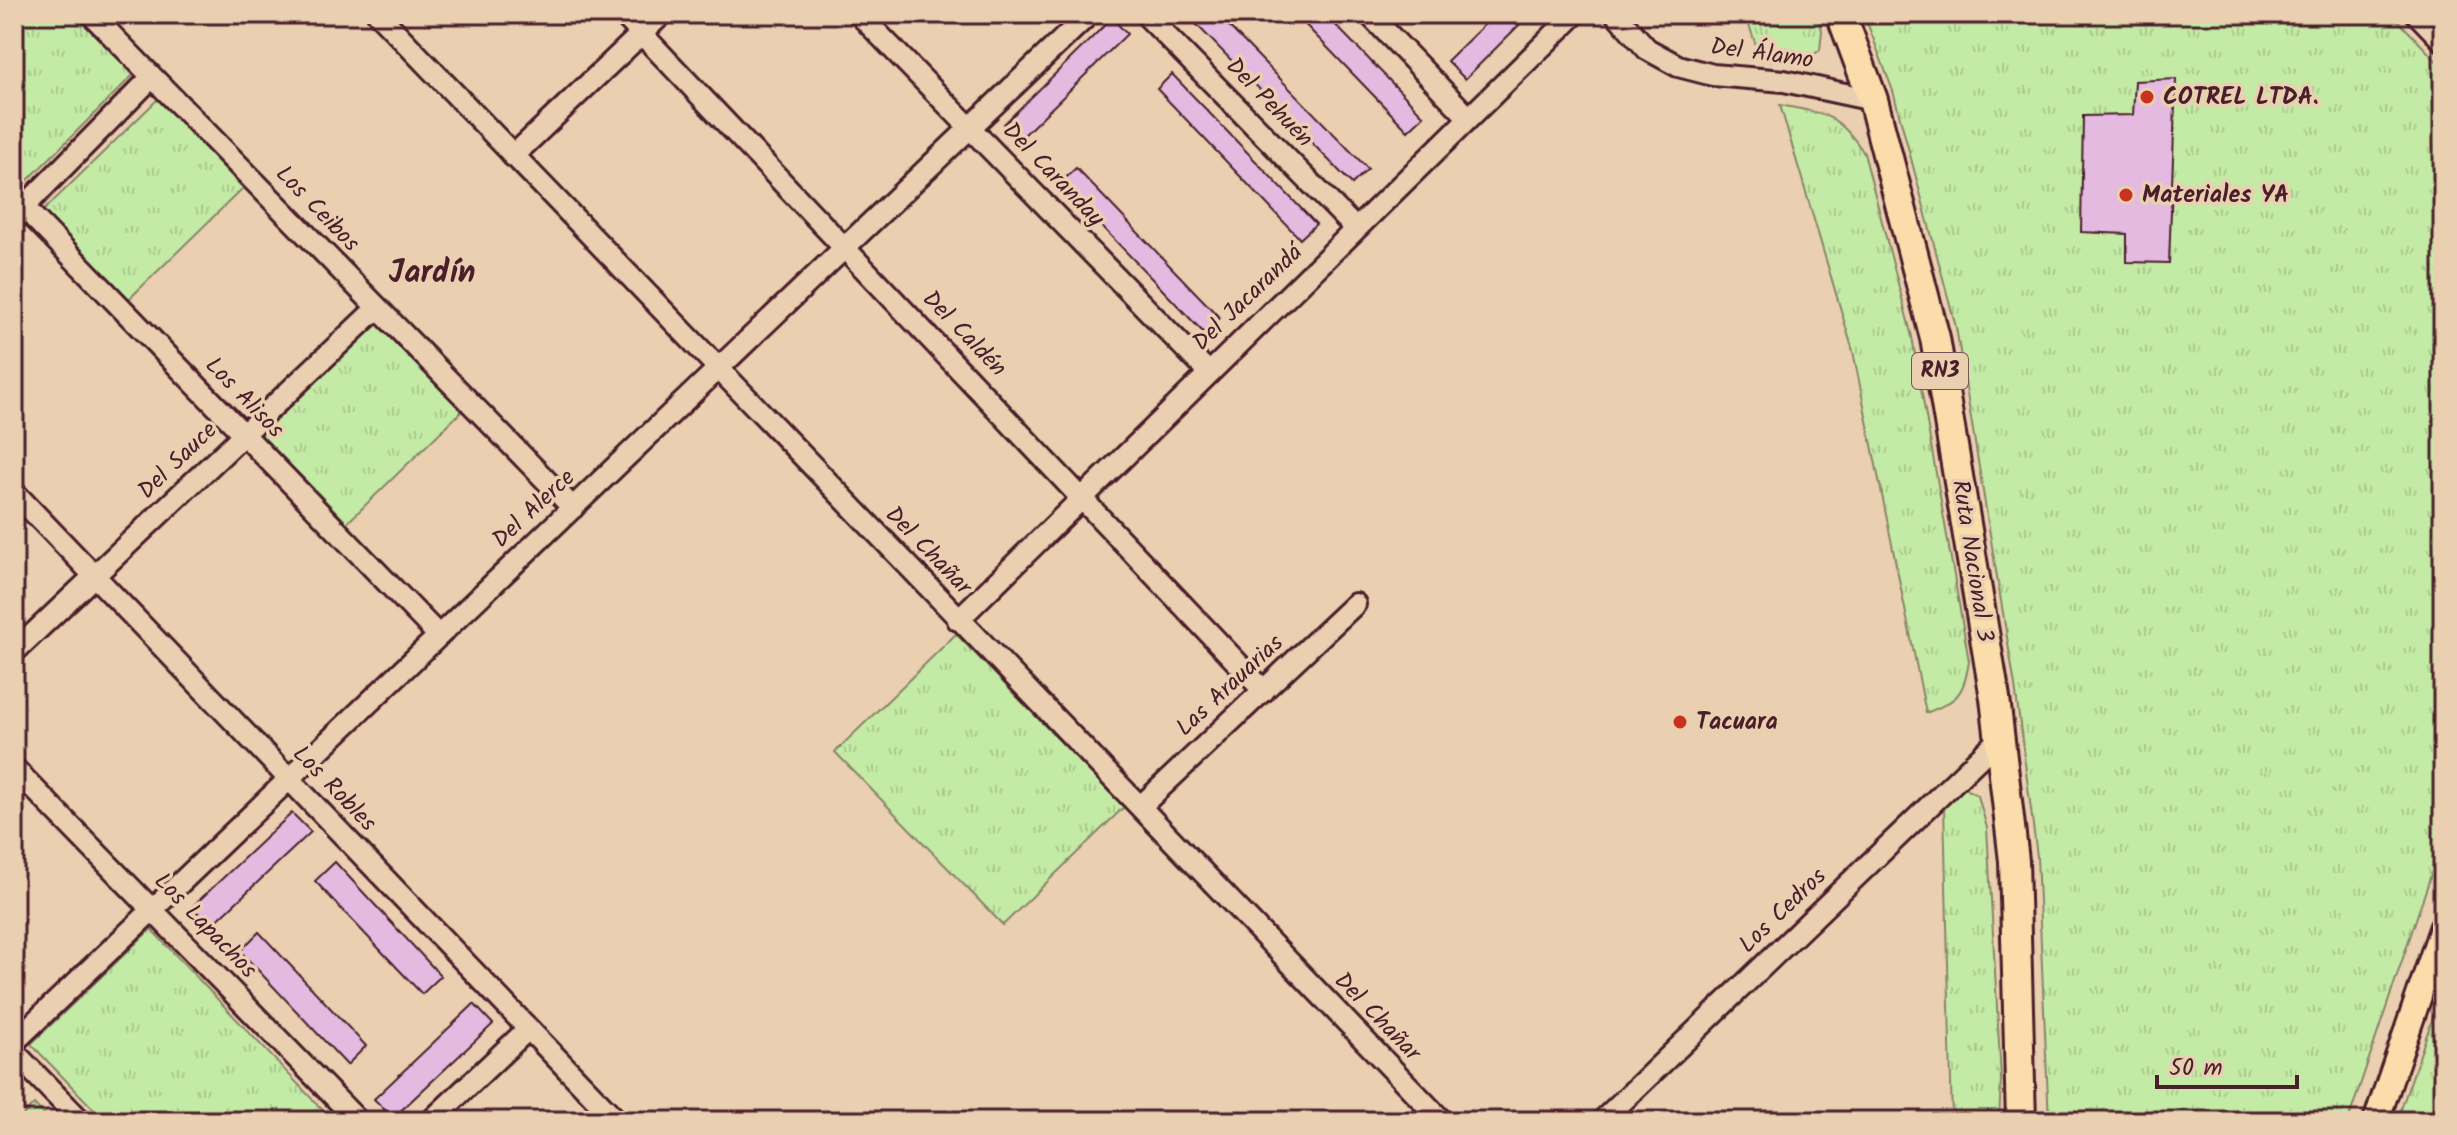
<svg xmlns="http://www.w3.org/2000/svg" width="2457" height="1135" font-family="Kalam,sans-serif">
	<defs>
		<pattern id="grass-tufts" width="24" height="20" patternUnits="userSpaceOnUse" patternTransform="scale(2)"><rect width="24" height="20" fill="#c4eba6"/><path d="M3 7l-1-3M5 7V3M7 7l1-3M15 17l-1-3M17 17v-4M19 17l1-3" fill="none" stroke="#aac98f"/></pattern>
	</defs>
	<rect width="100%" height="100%" fill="#eacfb1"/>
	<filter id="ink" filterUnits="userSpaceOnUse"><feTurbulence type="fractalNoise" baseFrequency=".0125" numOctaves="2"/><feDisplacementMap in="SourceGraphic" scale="16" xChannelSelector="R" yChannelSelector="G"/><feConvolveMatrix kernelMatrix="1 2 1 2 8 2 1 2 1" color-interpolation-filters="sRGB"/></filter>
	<g filter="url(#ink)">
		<path fill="url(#grass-tufts)" stroke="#878568" stroke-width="2" d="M14 14H74L134 74 24 184 14 174Z
			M1745 14H1816L1822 30 1820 50 1802 63 1761 59Z
			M1864 14H2392L2443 68V839L2348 1121H2049L2037 856 2015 686 1956 327 1893 91Z
			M158 99 243 188 128 300 43 211Z
			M1780 105C1825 114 1838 113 1864 153L1912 337 1969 661C1964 696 1957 700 1926 713L1853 351Z
			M376 323 462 411 347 523 261 435Z
			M956 634 1124 807 1003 925 835 752Z
			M1964 788 1978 796 1987 828 2001 1079 1999 1121H1952L1944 806Z
			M151 929 333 1121H105L31 1044Z
			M2443 988V1121H2397Z
			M34 1104 50 1121H17Z"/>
		<path fill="#e4bae1" stroke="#4a1f2b" stroke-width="2" d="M1205 14H1217L1368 169 1352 184 1195 23Z
			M1295 14H1325L1424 116 1408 131Z
			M1495 14H1530L1465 79 1447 61Z
			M1112 18 1127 34 1019 140 1004 124Z
			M1172 74 1316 224 1300 239 1157 89Z
			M2176 79 2169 263 2127 262V234L2081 232 2083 116 2133 115 2135 81Z
			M1076 168 1220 318 1204 333 1060 183Z
			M292 813 311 832 211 926 192 907Z
			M335 862 441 976 422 994 315 881Z
			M259 932 366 1046 347 1065 240 951Z
			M474 1004 493 1024 393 1118 374 1099Z"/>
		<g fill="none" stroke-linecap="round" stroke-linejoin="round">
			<defs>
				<path id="minor" d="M91 14 573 508
					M378 14 1442 1121
					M623 14 1264 691
					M859 14 1209 373
					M1145 14 1356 229
					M1369 14 1469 118
					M1616 14 1647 49 1678 66 1713 75 1784 81 1873 100
					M2417 14 2443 41
					M513 156 662 14
					M14 197 437 634
					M14 217 152 77
					M14 492 617 1121
					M958 620 1575 14
					M14 652 377 308
					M14 768 358 1121
					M1141 806 1355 604
					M14 1042 1089 14
					M14 1052 81 1121
					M431 1121 527 1030
					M1602 1121 2000 738"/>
				<path id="major" d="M2376 1121 2443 926"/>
				<path id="highway" d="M1841 14 1873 100 1935 338 1995 698 2014 861 2021 1121"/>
			</defs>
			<use href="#minor" stroke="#4a1f2b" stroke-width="26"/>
			<use href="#major" stroke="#4a1f2b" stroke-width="30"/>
			<use href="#highway" stroke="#4a1f2b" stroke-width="34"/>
			<use href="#minor" stroke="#eacfb1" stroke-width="20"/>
			<use href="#major" stroke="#fbddab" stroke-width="24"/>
			<use href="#highway" stroke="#fbddab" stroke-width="28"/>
		</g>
	</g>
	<g fill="#c8321e" stroke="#eacfb1" stroke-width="3">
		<circle cx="2147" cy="97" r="8"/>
		<circle cx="2126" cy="195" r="8"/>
		<circle cx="1680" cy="722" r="8"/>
	</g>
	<g text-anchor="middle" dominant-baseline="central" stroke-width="7" stroke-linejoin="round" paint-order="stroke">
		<rect fill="#eacfb1" stroke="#7a5453" stroke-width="2" x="1912" y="353" width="56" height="36" rx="6"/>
		<g font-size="22" font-weight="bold" fill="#4a1f2b">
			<text x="1940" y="371">RN3</text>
		</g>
		<g font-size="24" fill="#4a1f2b" stroke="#eacfb1">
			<text transform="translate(1762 54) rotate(8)">Del Álamo</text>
			<text transform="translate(1269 103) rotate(46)">Del Pehuén</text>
			<text transform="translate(1053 175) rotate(46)">Del Caranday</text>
			<text transform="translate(317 209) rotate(46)">Los Ceibos</text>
			<text transform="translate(1248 298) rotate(-44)">Del Jacarandá</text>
			<text transform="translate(964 334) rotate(46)">Del Caldén</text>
			<text transform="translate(244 398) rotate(46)">Los Alisos</text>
			<text transform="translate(178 461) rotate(-44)">Del Sauce</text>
			<text transform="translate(534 509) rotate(-43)">Del Alerce</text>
			<text transform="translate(928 551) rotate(46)">Del Chañar</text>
			<text transform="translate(1972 561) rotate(81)">Ruta Nacional 3</text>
			<text transform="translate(1230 686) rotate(-43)">Las Arauarias</text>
			<text transform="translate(334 789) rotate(46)">Los Robles</text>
			<text transform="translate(1783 911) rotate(-44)">Los Cedros</text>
			<text transform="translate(205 926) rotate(46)">Los Lapachos</text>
			<text transform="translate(1377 1017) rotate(46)">Del Chañar</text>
		</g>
		<g font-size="24" font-weight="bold" fill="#4a1f2b" stroke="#eacfb1" text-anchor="start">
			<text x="2163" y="97">COTREL LTDA.</text>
			<text x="2142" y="195">Materiales YA</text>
			<text x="1696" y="722">Tacuara</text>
		</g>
		<g font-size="32" font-weight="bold" fill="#4a1f2b" stroke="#eacfb1">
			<text x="432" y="273">Jardín</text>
		</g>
	</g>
	<rect width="2457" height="1135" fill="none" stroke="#eacfb1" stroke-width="48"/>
	<rect x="24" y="24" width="2409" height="1087" fill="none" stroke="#4a1f2b" stroke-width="3" filter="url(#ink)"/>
	<path d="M2157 1075v12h140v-12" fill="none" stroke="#4a1f2b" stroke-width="4"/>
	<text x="2169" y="1075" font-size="24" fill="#4a1f2b" stroke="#eacfb1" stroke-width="6" paint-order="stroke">50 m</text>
</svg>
